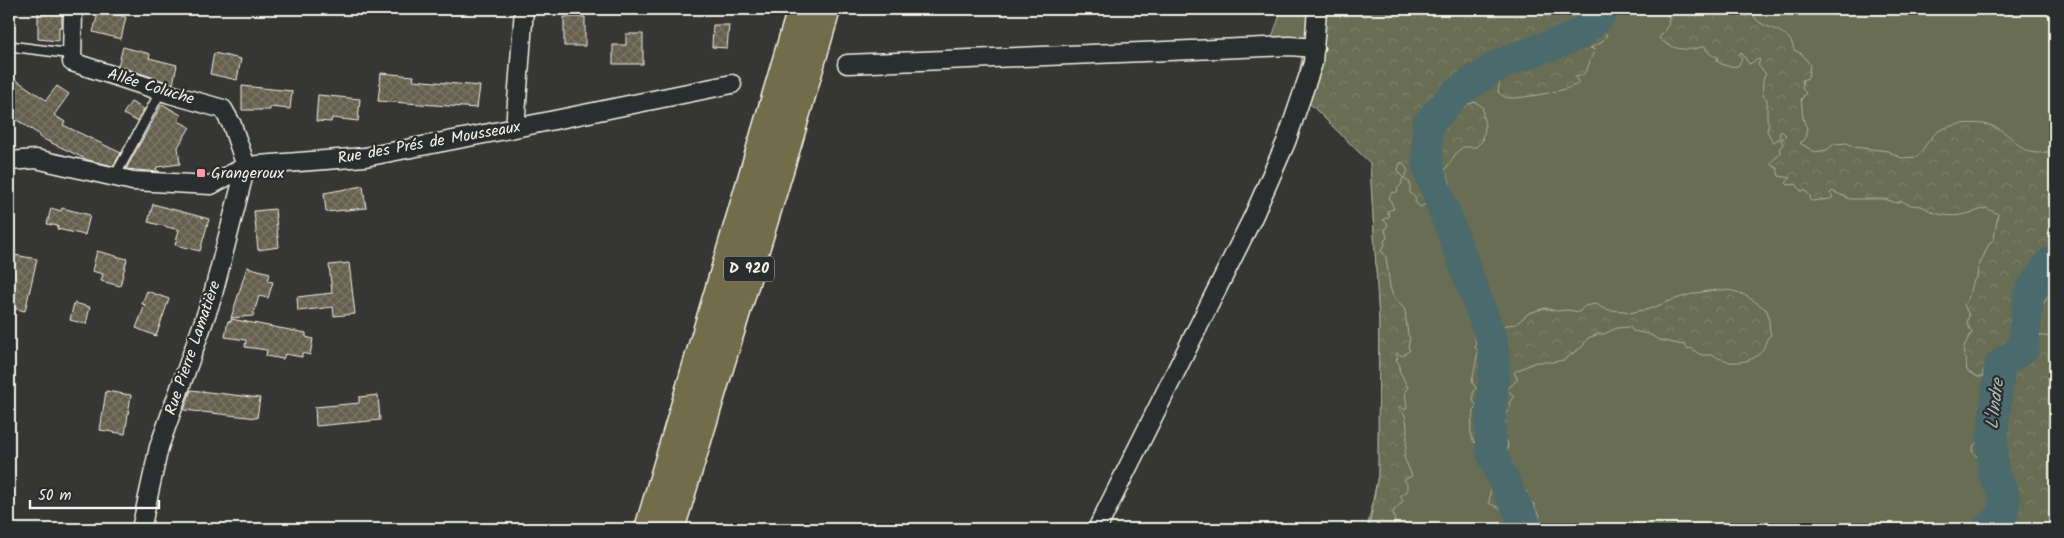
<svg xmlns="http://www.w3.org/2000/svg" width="2064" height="538" font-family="Kalam,sans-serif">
	<defs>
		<pattern id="forest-crowns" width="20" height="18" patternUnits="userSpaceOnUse" patternTransform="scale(1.25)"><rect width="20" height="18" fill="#676d52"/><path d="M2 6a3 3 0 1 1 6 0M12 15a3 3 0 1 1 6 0" fill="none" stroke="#7d826b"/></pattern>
		<pattern id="building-cross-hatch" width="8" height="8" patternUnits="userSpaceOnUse" patternTransform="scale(1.25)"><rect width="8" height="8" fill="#655e4e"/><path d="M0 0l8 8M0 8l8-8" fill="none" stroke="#7c7668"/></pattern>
	</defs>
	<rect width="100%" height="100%" fill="#363734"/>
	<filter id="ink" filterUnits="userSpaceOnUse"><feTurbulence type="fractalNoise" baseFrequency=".02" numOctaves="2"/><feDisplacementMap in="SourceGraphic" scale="10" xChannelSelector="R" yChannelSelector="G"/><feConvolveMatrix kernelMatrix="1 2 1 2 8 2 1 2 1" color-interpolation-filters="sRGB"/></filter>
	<g filter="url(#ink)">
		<path fill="#676d52" stroke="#aeaf9d" d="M1282 9H2055V529H1367L1378 475 1379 320 1370 163 1296 90 1305 41 1272 37Z"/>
		<path fill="url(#forest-crowns)" stroke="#aeaf9d" d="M1322 9H1609L1605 11 1604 15 1601 17 1595 11 1593 12 1599 19 1595 25 1597 26 1599 25 1601 27 1599 29 1607 35 1601 43 1590 48 1596 50C1587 59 1591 76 1575 77L1579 83C1572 90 1524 98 1512 98 1506 98 1502 96 1498 92L1500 80 1497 76 1488 83H1484L1488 88 1486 91H1480L1466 101 1469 104 1475 102 1483 107C1481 117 1489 128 1482 137L1483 140 1476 147H1463L1457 152 1445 170 1450 182V192L1494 318 1500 326 1516 324 1529 313 1545 308 1556 311 1568 310 1579 312 1585 306 1596 304C1608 314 1621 308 1631 313 1638 310 1647 310 1653 308 1674 298 1714 285 1737 292 1747 295 1758 304 1767 310 1770 318 1768 326 1771 335 1765 339 1766 344 1763 349 1756 361 1741 363 1729 362 1724 358 1718 360 1714 355H1701L1690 348 1688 349 1684 344 1683 345 1659 340 1649 334 1633 331 1630 327 1617 328 1604 334H1599L1588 338 1583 346 1564 360 1553 362H1536L1516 371 1514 373 1518 379 1507 390 1514 396 1509 403 1511 406 1503 418 1506 422 1503 426 1504 438 1508 443 1506 458 1512 462 1515 469 1511 473 1512 476 1527 492 1525 497 1535 505V510L1540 514 1539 517 1546 529H1512C1511 512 1502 510 1489 503L1490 493 1495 480 1486 471C1485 462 1476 454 1477 445 1465 435 1473 417 1476 404L1473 401V393L1476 388 1472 382 1478 351 1475 347C1477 340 1473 336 1474 329L1431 202 1420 207 1415 202 1416 198 1410 193V183L1404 178 1408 171 1403 163H1400L1398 170 1403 178 1401 185 1397 189 1398 191 1395 193 1393 192 1389 197 1394 209 1387 211 1390 216 1383 220 1388 224 1385 230 1387 238 1384 241 1385 245 1381 250 1386 257 1390 287 1393 296 1405 310 1408 335 1410 338 1408 347 1410 350 1402 356 1397 353 1396 355 1398 358 1396 360 1400 365 1399 370 1408 388 1405 391 1407 408 1405 410 1400 406 1398 408C1398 409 1404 413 1404 414 1409 422 1407 448 1404 457L1412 476 1404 480 1407 484V492L1400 496 1403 501 1393 512 1395 522 1390 529H1369L1378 475 1379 320 1370 163 1307 101Z
			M1667 9H1752C1755 34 1789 22 1794 50L1802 54 1810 65 1808 78 1802 80 1803 84 1802 88 1806 94 1801 99C1803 110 1801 118 1807 128L1805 138 1800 143 1815 152 1827 150 1834 144 1847 143 1854 147 1888 151 1901 158 1917 157C1923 150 1929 139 1936 133 1949 122 1984 120 1999 129 2023 143 2021 160 2055 150V295L2051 292C2041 306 2036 318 2033 335L2055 337V529H1980C1983 520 1985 516 1995 511L1998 514 2000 511 1998 508 2000 504 1996 503 1993 500 2004 485 1989 472 1985 473 1980 468V462L1986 457 1983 455 1979 459 1972 451 1974 445 1985 435 1993 439 1997 433 1994 429 2003 418 2001 415 1998 418 1991 414 1992 407 1989 403 1994 395 1991 388 2003 375 2001 371 2006 367 2004 364 2013 354 2006 348 2000 359 1998 358 1993 365 1988 364 1982 373 1983 375 1982 377H1977L1967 371 1966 362 1967 360C1959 352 1966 341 1972 333L1967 323 1969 315 1964 305C1972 297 1968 285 1977 277L1978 268 1989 244 1994 239 1998 214 1986 208C1969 214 1953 219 1935 213 1930 212 1926 207 1921 206 1913 205 1910 206 1902 201L1896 203 1885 199H1850L1832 191 1830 193 1833 197 1831 199 1811 201 1809 199 1811 197 1805 190 1801 191 1796 184 1788 185 1786 183 1790 178 1779 176 1777 168 1771 165 1772 161 1781 153 1779 149 1783 144 1781 140 1786 135 1781 131 1779 134 1781 138 1773 142 1767 131 1769 123 1767 120V99L1763 96C1763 89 1761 79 1766 74L1758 65 1760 60 1759 59 1749 64 1741 52 1739 55 1742 59 1738 66C1730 67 1723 66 1717 61L1718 57C1712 56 1706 52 1705 46 1689 52 1671 50 1659 38L1669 24 1668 21 1670 19 1666 15Z"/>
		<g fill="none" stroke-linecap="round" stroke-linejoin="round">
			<path stroke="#4c6a6d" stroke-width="31" d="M1528 529 1509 492 1491 452 1490 419 1495 366 1492 340 1428 168 1427 125 1456 93 1502 63 1576 36 1597 19 1604 9
				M1987 529 2002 517 2005 498 1993 472 1992 440 2000 365 2023 348 2029 293 2050 263 2055 262"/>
		</g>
		<path fill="url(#building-cross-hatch)" stroke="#f4f1e8" d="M38 9H62V27H59V41L38 39Z
			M99 10 126 17 121 39 93 32Z
			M564 17H585V46H564Z
			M713 25H729L727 48 712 47Z
			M626 34H643V64H613V45H626Z
			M123 47 150 54 149 58 177 65 173 84 118 66Z
			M214 53 241 59 237 80 210 74Z
			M381 73 414 76 413 80 480 86 477 108 378 101Z
			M16 80 46 100 57 86 69 94 54 115 65 122 63 125 121 153 113 166 88 160 39 137 40 135 9 115V90Z
			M242 86 292 91 290 109 270 107V110H242Z
			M318 95 360 99 358 121 332 118 331 122 316 121Z
			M131 102 144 109 137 121 123 114Z
			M162 104 181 115 178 121 190 127 178 147 180 164 157 167 156 170 160 172 126 169Z
			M363 186 366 208 326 212 324 193Z
			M153 204 209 219 200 251 175 245 179 230 148 222Z
			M51 208 61 211 62 208 90 215 85 235 57 229 58 226 47 224Z
			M275 209 279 247 258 250 254 211Z
			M97 251 127 259 120 286 101 281 103 274 92 271Z
			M9 254 37 259 25 311 9 307Z
			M349 263 355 314 334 316 333 307 298 311 297 297 332 293 329 265Z
			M247 267 270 273 268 281 273 282 268 298 259 296 253 316 231 318Z
			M147 291 169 299 156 336 136 328 145 305 142 304Z
			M74 303 90 307 86 324 70 320Z
			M231 319 306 333V337L313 339 310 355 302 353V357L285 354 283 359 266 356 267 350 245 347 246 340 225 337 228 321 231 322Z
			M191 390 260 398 257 418 184 410Z
			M106 391 131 395 125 434 100 430Z
			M378 395 380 420 316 426 315 407 359 403V397Z"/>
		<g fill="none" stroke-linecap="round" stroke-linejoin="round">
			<defs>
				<path id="lane" d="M9 46 73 54
					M115 176 161 91"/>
				<path id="street" d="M73 9 72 62 170 94 223 109 232 125 246 166
					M847 64 1290 46 1315 48
					M515 128 524 9
					M9 161 36 159 133 181 211 185 246 166 365 157 515 128 732 84
					M141 529 159 447 212 298 246 166
					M1097 529 1253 217 1286 142 1313 63 1317 9"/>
				<path id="highway" d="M649 529 802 9
					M670 529 787 144 826 9"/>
			</defs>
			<use href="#lane" stroke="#f4f1e8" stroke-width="12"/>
			<use href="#street" stroke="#f4f1e8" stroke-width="21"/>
			<use href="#highway" stroke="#f4f1e8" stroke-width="31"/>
			<use href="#lane" stroke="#2a2d2e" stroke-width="9"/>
			<use href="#street" stroke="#2a2d2e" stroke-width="18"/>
			<use href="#highway" stroke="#736c4b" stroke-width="28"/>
		</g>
	</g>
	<rect fill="#ff9aa2" stroke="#2a2d2e" stroke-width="2" x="196" y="168" width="10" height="10" rx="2.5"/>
	<g text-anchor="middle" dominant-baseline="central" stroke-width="4.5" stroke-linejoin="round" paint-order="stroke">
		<rect fill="#2a2d2e" stroke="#b7b6b0" stroke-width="1" x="724" y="256.5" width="50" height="25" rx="4"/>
		<g font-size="15" font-weight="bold" fill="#f4f1e8">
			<text x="749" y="269">D 920</text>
		</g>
		<g font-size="16" fill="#f4f1e8" stroke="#2a2d2e">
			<text transform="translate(151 87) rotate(17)">Allée Coluche</text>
			<text transform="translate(429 143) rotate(-10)">Rue des Prés de Mousseaux</text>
			<text transform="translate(193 348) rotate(-71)">Rue Pierre Lamatière</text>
		</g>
		<g font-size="16" fill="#f4f1e8" stroke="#2a2d2e" text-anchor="start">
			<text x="211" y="173">Grangeroux</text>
		</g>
		<g font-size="18" font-style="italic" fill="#b1bbb7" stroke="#2a2d2e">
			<text transform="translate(1996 404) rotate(-83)">L'Indre</text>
		</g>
	</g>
	<rect width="2064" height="538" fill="none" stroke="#2a2d2e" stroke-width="30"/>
	<rect x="15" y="15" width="2034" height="508" fill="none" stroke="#f4f1e8" stroke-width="2" filter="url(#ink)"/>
	<path d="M30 500v8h129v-8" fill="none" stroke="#f4f1e8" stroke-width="2.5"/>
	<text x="38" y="500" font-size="15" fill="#f4f1e8" stroke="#2a2d2e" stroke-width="4" paint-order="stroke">50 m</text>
</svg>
